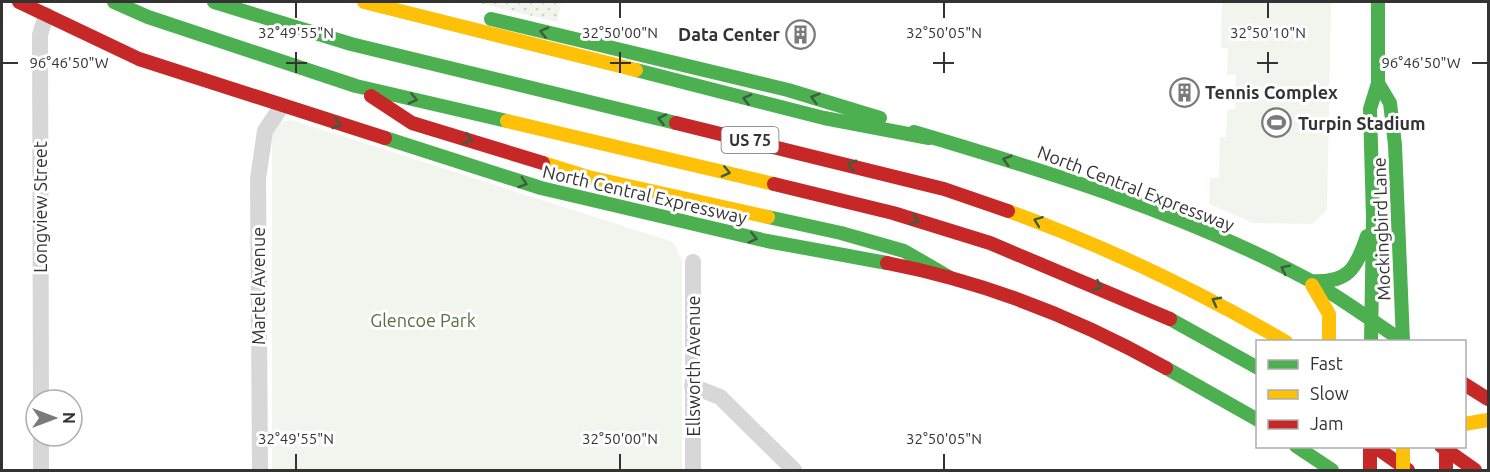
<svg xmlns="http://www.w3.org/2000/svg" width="1490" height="472" font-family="Ubuntu,sans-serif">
	<defs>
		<pattern id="grass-dots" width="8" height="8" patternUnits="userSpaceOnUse" patternTransform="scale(1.5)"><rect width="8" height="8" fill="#f1f5ed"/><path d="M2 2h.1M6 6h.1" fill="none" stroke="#cfd2cc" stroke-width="1.8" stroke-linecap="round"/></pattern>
	</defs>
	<rect width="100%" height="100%" fill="#fff"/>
	<path fill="url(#grass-dots)" d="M475 2H561L557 22Z"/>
	<path fill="#f1f5ed" d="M1222 2H1331L1327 210 1312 224 1253 223 1209 204 1210 178H1219L1220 137H1226L1227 110 1235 109 1236 75H1227L1228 48H1221Z
		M292 120 673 242 682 260V470H272V135L281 122Z"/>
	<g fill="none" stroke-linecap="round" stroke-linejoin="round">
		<path stroke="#d7d7d7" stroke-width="16" d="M693 262V470
			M692 386 720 397 794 470
			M41 400 40 35 46 15
			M41 436V470
			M260 470 258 179 265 131 281 107"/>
		<path stroke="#4caf50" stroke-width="14" d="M114 2 148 17 356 86 507 121
			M214 2 351 44 676 123
			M491 19 788 90 880 118
			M636 70 824 118 929 138
			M1378 83 1390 103 1395 145 1403 342
			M914 132C1049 172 1184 213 1309 280 1342 298 1373 322 1404 342
			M385 138 541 188 767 241 887 263
			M768 217 841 233 904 251 949 277
			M1310 281C1348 284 1356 269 1367 236
			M1170 319 1258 368
			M1371 342 1373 218 1370 109 1378 83V2
			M1166 368 1258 420
			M1296 446 1332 470"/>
		<path stroke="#ffc107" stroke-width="14" d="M364 2 636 70
			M507 121 774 184
			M543 163 588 177 768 217
			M1008 211C1105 246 1197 290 1286 342
			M1312 285 1329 314V342
			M1464 424 1488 420"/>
		<path stroke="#c62828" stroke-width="14" d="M19 2 139 59 385 138
			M371 96 412 123 543 163
			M676 123 944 189 1008 211
			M774 184 893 213 990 243 1170 319
			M887 263C986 282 1079 319 1166 368
			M1464 384 1488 399
			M1370 446V470
			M1374 446 1408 470
			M1441 446 1475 470"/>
		<path stroke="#ffc107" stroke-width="14" d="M1403 449V470"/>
		<path stroke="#c62828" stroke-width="14" d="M1446 446V470"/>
	</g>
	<defs><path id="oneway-chevron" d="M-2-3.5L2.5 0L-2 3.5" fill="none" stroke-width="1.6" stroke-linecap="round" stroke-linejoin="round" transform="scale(1.5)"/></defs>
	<g stroke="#3c5e3d">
		<use href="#oneway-chevron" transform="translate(544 32) rotate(-167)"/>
		<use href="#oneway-chevron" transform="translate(815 98) rotate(-164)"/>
		<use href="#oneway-chevron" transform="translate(413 99) rotate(13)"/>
		<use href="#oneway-chevron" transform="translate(747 99) rotate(-166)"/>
		<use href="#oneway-chevron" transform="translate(662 119) rotate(-167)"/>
		<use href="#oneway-chevron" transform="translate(337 124) rotate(17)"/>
		<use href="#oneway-chevron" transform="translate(468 139) rotate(16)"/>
		<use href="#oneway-chevron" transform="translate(1007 160) rotate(-164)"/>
		<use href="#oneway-chevron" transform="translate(852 165) rotate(-166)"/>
		<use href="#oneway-chevron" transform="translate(726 172) rotate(13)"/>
		<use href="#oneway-chevron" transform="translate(523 183) rotate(18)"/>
		<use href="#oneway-chevron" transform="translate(915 220) rotate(17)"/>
		<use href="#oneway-chevron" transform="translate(1038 221) rotate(-159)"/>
		<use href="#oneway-chevron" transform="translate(753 238) rotate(13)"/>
		<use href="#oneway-chevron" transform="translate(1285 269) rotate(-154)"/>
		<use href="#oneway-chevron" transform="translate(1098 286) rotate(24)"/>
		<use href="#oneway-chevron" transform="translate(1216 301) rotate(-152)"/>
	</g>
	<path fill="none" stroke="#333" stroke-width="2" d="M296 3V18M620 3V18M944 3V18M1268 3V18M296 52V73M620 52V73M944 52V73M1268 52V73M3 63H18M286 63H307M610 63H631M933 63H954M1257 63H1278M1472 63H1487M296 454V469M620 454V469M944 454V469"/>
	<defs>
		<symbol id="building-ring" viewBox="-11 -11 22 22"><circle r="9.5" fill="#fff" stroke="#7a7a7a" stroke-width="1.5"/><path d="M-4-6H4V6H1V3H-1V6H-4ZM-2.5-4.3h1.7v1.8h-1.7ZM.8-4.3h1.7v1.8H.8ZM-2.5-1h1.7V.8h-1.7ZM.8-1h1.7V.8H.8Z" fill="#7a7a7a"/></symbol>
		<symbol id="stadium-ring" viewBox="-11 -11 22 22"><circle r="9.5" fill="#fff" stroke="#7a7a7a" stroke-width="1.5"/><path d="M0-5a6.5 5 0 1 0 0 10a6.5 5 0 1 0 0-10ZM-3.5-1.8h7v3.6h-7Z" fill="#7a7a7a"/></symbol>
	</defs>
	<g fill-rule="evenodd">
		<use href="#building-ring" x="784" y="18" width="33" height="33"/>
		<use href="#building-ring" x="1168" y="76" width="33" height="33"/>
		<use href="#stadium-ring" x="1260" y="106" width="33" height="33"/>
	</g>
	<g text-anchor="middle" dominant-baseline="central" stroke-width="6" stroke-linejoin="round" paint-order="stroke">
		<rect fill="#fff" stroke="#707070" stroke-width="1.5" x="721.5" y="127" width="57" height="26" rx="4.5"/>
		<g font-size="16" font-weight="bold" fill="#333">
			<text x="750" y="140">US 75</text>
		</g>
		<g font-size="18" font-weight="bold" fill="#333" stroke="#fff" text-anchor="start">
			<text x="780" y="34" text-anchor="end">Data Center</text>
			<text x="1205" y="92">Tennis Complex</text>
			<text x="1298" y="123">Turpin Stadium</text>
		</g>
		<g font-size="18" fill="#333" stroke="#fff">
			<text transform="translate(1136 188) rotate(21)">North Central Expressway</text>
			<text transform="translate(645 194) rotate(13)">North Central Expressway</text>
			<text transform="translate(40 207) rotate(-90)">Longview Street</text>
			<text transform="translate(1381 229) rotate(-92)">Mockingbird Lane</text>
			<text transform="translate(258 286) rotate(-90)">Martel Avenue</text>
			<text transform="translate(693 366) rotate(-90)">Ellsworth Avenue</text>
		</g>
		<g font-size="18" fill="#56703f" stroke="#fff">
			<text x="423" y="320">Glencoe Park</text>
		</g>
	</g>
	<g font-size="15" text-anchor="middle" fill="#333" stroke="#fff" stroke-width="6" stroke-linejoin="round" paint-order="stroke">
		<text x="296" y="38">32°49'55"N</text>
		<text x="620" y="38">32°50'00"N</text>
		<text x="944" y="38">32°50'05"N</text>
		<text x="1268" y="38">32°50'10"N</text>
		<text x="1421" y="68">96°46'50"W</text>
		<text x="69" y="68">96°46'50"W</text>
		<text x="296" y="444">32°49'55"N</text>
		<text x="620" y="444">32°50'00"N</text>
		<text x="944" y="444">32°50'05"N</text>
	</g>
	<rect width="1490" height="472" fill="none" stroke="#333333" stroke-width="6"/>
	<rect x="1256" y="340" width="210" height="108" fill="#ffffff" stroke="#adadad" stroke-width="1.5"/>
	<rect x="1268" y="360" width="30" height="9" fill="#4caf50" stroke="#adadad" stroke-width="1.5"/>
	<text x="1310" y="370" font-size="18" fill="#333333">Fast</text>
	<rect x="1268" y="390" width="30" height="9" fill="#ffc107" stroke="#adadad" stroke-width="1.5"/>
	<text x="1310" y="400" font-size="18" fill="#333333">Slow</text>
	<rect x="1268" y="420" width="30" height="9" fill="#c62828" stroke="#adadad" stroke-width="1.5"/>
	<text x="1310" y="430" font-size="18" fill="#333333">Jam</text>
	<g transform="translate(54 418) rotate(90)"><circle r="28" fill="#ffffff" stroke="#adadad" stroke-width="1.5"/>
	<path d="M0-4.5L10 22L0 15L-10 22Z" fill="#7a7a7a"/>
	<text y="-9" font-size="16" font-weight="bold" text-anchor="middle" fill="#333333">N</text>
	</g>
</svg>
